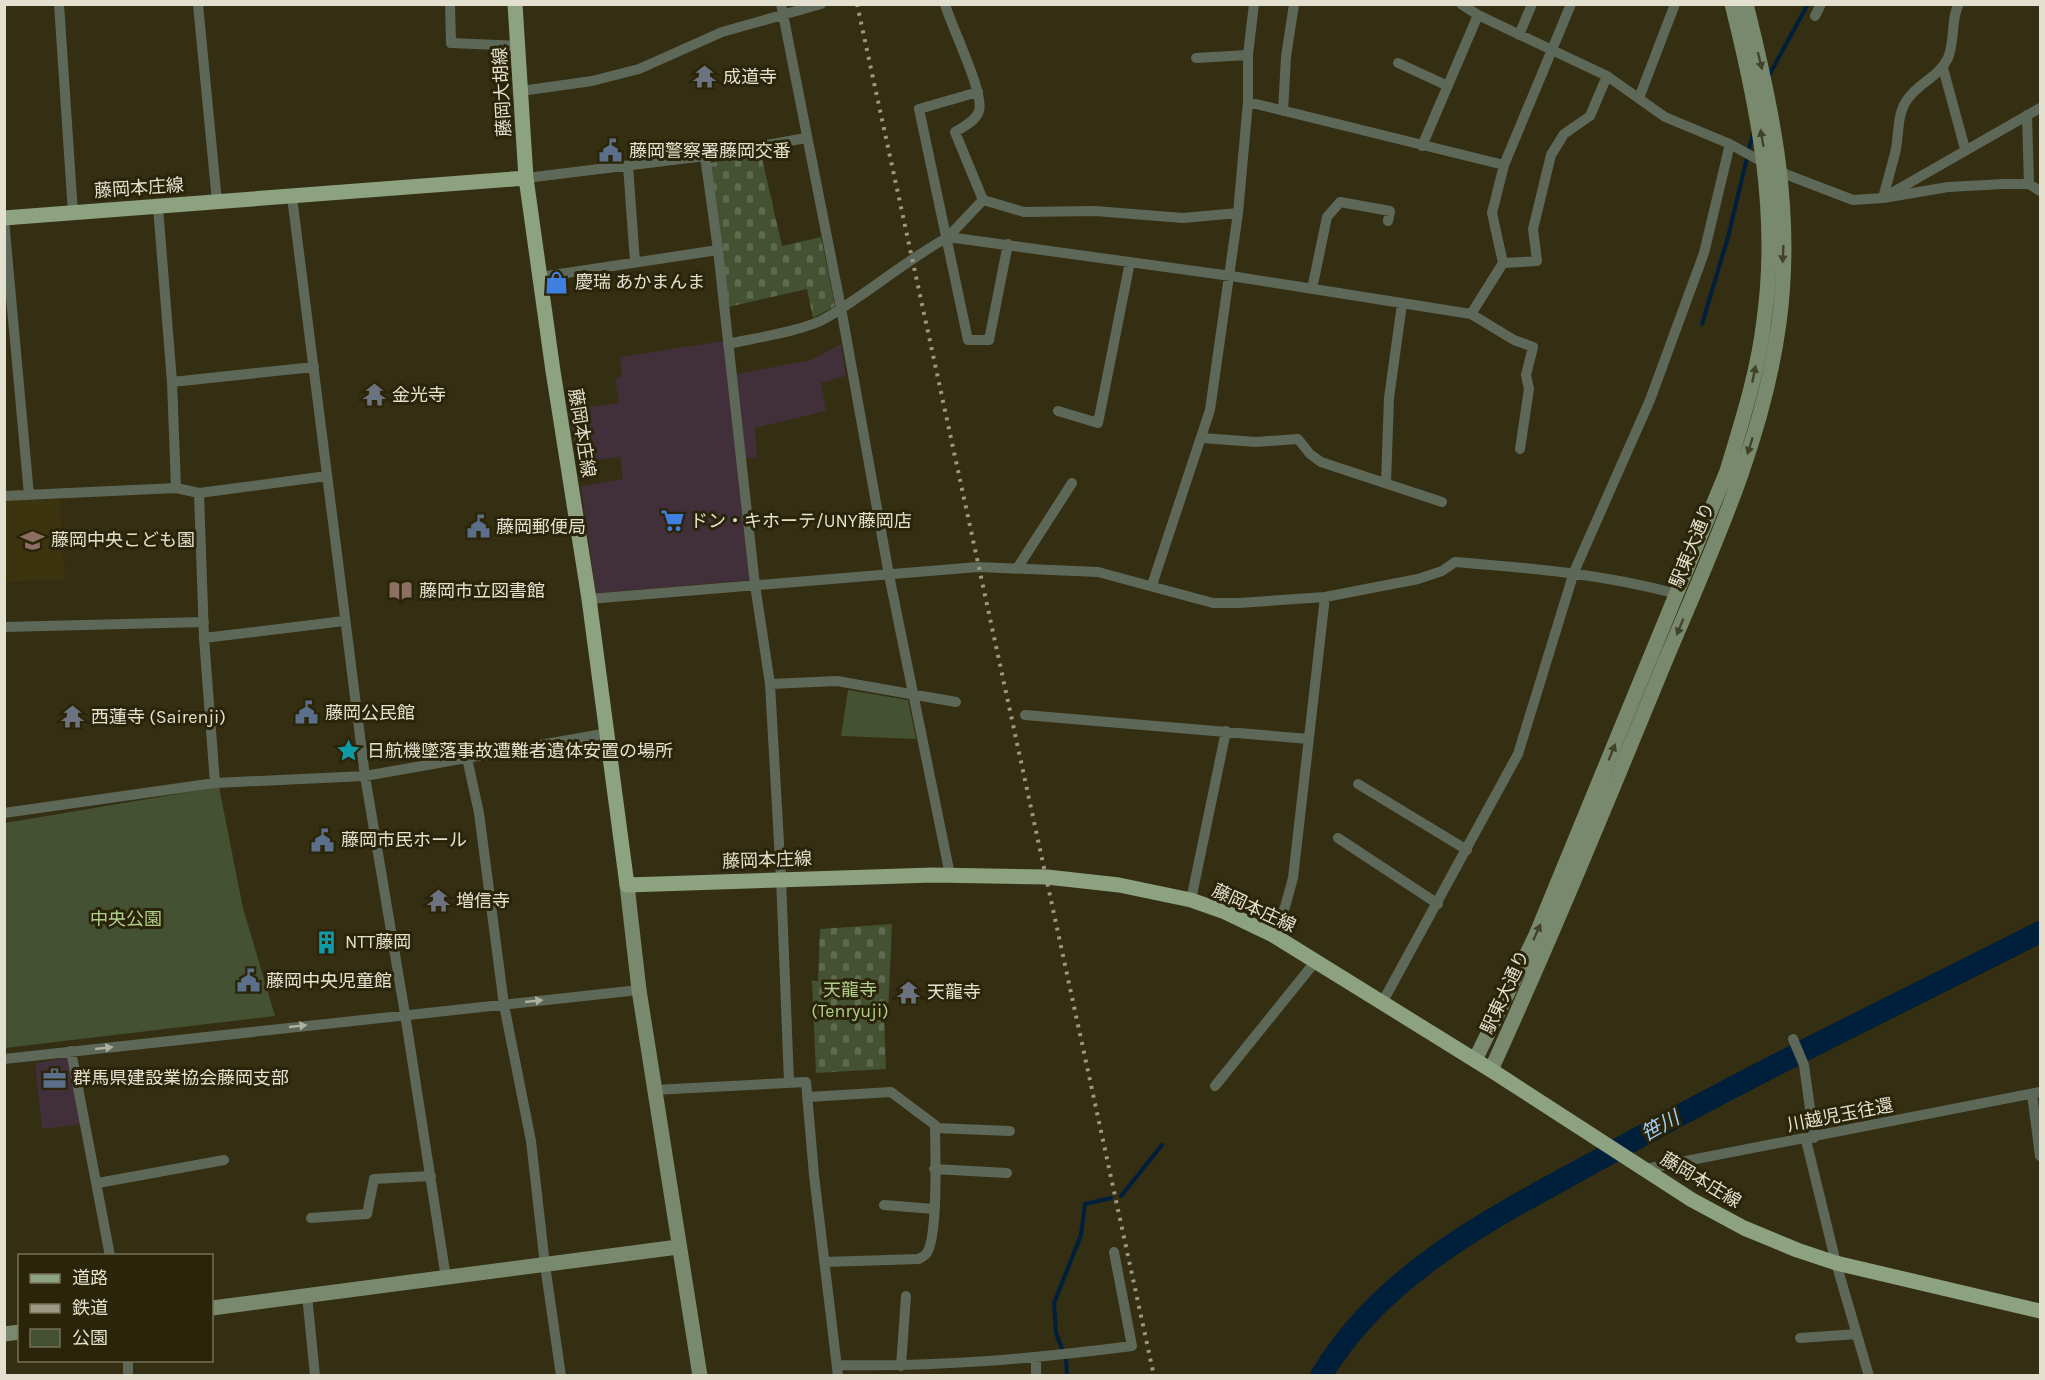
<svg xmlns="http://www.w3.org/2000/svg" width="2045" height="1380" font-family="Karla,'Noto Sans JP',sans-serif">
	<defs>
		<pattern id="cemetery-stones" width="16" height="16" patternUnits="userSpaceOnUse" patternTransform="scale(1.5)"><rect width="16" height="16" fill="#445132"/><path d="M2 7V4a2 2 0 0 1 4 0v3zM10 15v-3a2 2 0 0 1 4 0v3z" fill="#5f6a4f"/></pattern>
	</defs>
	<rect width="100%" height="100%" fill="#342e13"/>
	<path fill="#41303a" d="M724 341 727 376 811 360 841 344 846 376 821 383 826 411 755 428 757 457 737 459 751 580 596 593 581 486 623 479 620 457 577 462 569 410 619 403 615 378 622 376 620 357Z
		M67 1058 83 1124 42 1129 35 1063Z"/>
	<path fill="#3b340f" d="M59 499 65 579 5 582 4 501Z"/>
	<path fill="url(#cemetery-stones)" d="M761 154 782 246 821 237 835 306 813 318 807 289 728 307 709 163Z
		M892 924 888 1015 884 1016 886 1069 816 1073 812 981H818L820 929Z"/>
	<path fill="#445132" d="M848 690 908 700 916 739 841 736Z
		M219 787 243 908 275 1016 5 1048V823Z"/>
	<g fill="none" stroke-linecap="round" stroke-linejoin="round">
		<path stroke="#001f3a" stroke-width="4" d="M1768 77 1808 4
			M1702 324 1728 237 1753 133
			M1121 1196 1162 1145
			M1067 1376 1066 1359 1056 1333 1054 1303 1081 1235 1085 1204 1111 1198"/>
		<path stroke="#001f3a" stroke-width="22" d="M1321 1376C1385 1268 1503 1213 1609 1154 1750 1075 1896 1005 2040 932"/>
		<path stroke="#5e6858" stroke-width="10" d="M59 4 73 213
			M198 4 217 202
			M450 4 451 43 519 46
			M781 4 841 308 889 575 950 875
			M945 4C951 26 985 94 979 111 976 121 963 127 955 132L983 200 1024 212 1095 211 1183 218 1238 213
			M1461 4 1478 15 1607 76 1665 117 1730 144 1780 172 1853 200 1883 198 1948 187 2004 184H2029L2040 191
			M1815 16 1821 4
			M1519 35 1532 4
			M1196 58 1248 55
			M1398 63 1448 86
			M1943 68 1965 149
			M521 91 592 81 639 69 722 32 821 4
			M978 92 919 109 968 340H989L1008 244
			M1639 98 1675 4
			M1248 102 1504 165
			M1283 111 1286 57 1294 4
			M2027 115 2029 184
			M1422 146 1478 15
			M705 156 718 250 755 585 770 684 781 878 789 1082
			M628 166 635 262
			M526 178 705 156 806 138
			M1888 195 2040 108
			M292 197 365 776 405 1014 446 1278
			M1883 198C1887 182 1892 166 1896 149 1899 133 1897 114 1907 100 1918 83 1939 77 1948 58 1955 41 1951 17 1959 4
			M158 207 172 382 176 488
			M4 220 29 495
			M948 237 983 200
			M1503 263 1537 261 1533 229 1551 155 1564 134 1590 116 1607 76
			M540 277 718 250
			M1312 289 1327 217 1340 202 1390 211 1388 221
			M1471 314 1514 340 1533 347 1526 375 1529 389 1520 449
			M728 344C755 338 804 331 826 318 868 293 905 261 948 237L1231 276 1471 314 1503 263 1492 213 1504 165 1571 4
			M172 382 314 367
			M1058 411 1098 423 1130 262
			M1202 438 1256 442 1298 439 1310 454 1321 462 1442 502
			M1386 483 1389 398 1402 304
			M199 493 327 476
			M4 496 176 488 199 493 204 638 344 621
			M1018 567 1072 483
			M1152 585 1210 410 1238 213 1248 102V55L1254 4
			M589 599 978 567 1098 572 1213 603H1239L1325 597 1418 579 1442 571 1455 562C1530 568 1604 574 1677 594
			M4 627 204 622
			M204 638 215 783
			M770 684 837 681 956 702
			M1025 715 1309 739
			M467 758 479 813 504 1005 531 1141 545 1265 561 1376
			M1358 784 1467 850
			M4 813 215 783 365 776 608 733
			M1338 838 1438 904
			M1191 900 1226 731
			M1273 935 1285 907 1293 878 1325 597
			M1382 1003 1518 754 1574 572 1650 400 1704 253 1730 144
			M1793 1039 1804 1065 1814 1138
			M71 1051 110 1256
			M4 1059 639 990
			M1215 1086 1315 962
			M654 1090 806 1082 814 1175 838 1376
			M2032 1094 2040 1156
			M808 1097 891 1092 935 1125C935 1148 939 1239 926 1254 924 1257 921 1257 919 1259L824 1262
			M935 1128 1010 1131
			M1806 1140 1836 1263 1869 1376
			M934 1169 1007 1173
			M1645 1169 2040 1092
			M98 1183 224 1160
			M884 1205 934 1209
			M311 1218 367 1214 374 1179 431 1176
			M307 1295 315 1376
			M1800 1338 1857 1334
			M1036 1358V1376
			M128 1360V1376
			M838 1365C939 1367 1031 1359 1132 1346L1114 1252
			M901 1366 906 1296"/>
		<path stroke="#78896e" stroke-width="15" d="M627 885 639 990 700 1376
			M1475 1060 1536 935 1727 471C1742 421 1758 372 1764 320 1779 213 1758 108 1732 4
			M1491 1070C1552 936 1608 800 1664 664 1710 554 1763 443 1779 323 1794 212 1773 111 1746 4
			M212 1308 678 1247
			M4 1334 20 1332"/>
		<path stroke="#8da280" stroke-width="15" d="M515 4 526 178 553 371 589 599 627 885 933 875 1047 877 1119 885 1191 900 1225 912 1273 935 1491 1070 1692 1200 1744 1228 1797 1250 1836 1263 2040 1311
			M4 218 526 178"/>
		<path stroke="#9c9884" stroke-width="4" stroke-dasharray="3 6" stroke-linecap="butt" d="M857 4 1154 1376"/>
	</g>
	<defs><path id="oneway-solid" d="M-6-.8H1V-3.2L6.5 0L1 3.2V.8H-6Z" transform="scale(1.5)"/></defs>
	<g fill="#414227">
		<use href="#oneway-solid" transform="translate(1760 61) rotate(76)"/>
		<use href="#oneway-solid" transform="translate(1762 138) rotate(-100)"/>
		<use href="#oneway-solid" transform="translate(1783 254) rotate(93)"/>
		<use href="#oneway-solid" transform="translate(1754 374) rotate(-79)"/>
		<use href="#oneway-solid" transform="translate(1750 446) rotate(107)"/>
		<use href="#oneway-solid" transform="translate(1680 627) rotate(112)"/>
		<use href="#oneway-solid" transform="translate(1612 752) rotate(-68)"/>
		<use href="#oneway-solid" transform="translate(1537 932) rotate(-66)"/>
	</g>
	<g fill="#aeb0a0">
		<use href="#oneway-solid" transform="translate(534 1001) rotate(-6)"/>
		<use href="#oneway-solid" transform="translate(298 1026) rotate(-6)"/>
		<use href="#oneway-solid" transform="translate(104 1048) rotate(-6)"/>
	</g>
	<defs>
		<symbol id="temple-bare" viewBox="-9 -9 18 18"><path d="M0-6L5-2H3V0L6.5 2.5H4V6H1.5V3h-3V6H-4V2.5H-6.5L-3 0V-2H-5Z" fill="#6b7280" stroke="#2a2408" stroke-width="2.5" paint-order="stroke"/></symbol>
		<symbol id="civic-bare" viewBox="-9 -9 18 18"><path d="M-.6-6.5H3V-4.5H.6V-3L4-1V1h2V6H-6V1h2V-1L-.6-3ZM-1.2 2.5V6h2.4V2.5Z" fill="#5c6f8a" stroke="#2a2408" stroke-width="2.5" paint-order="stroke"/></symbol>
		<symbol id="shop-bare" viewBox="-9 -9 18 18"><path d="M-5-2.5h2.3a2.7 3.5 0 0 1 5.4 0H5L5.5 6h-11ZM-1.5-2.5h3a1.5 2.3 0 0 0-3 0Z" fill="#3f7fe0" stroke="#2a2408" stroke-width="2.5" paint-order="stroke"/></symbol>
		<symbol id="supermarket-bare" viewBox="-9 -9 18 18"><path d="M-6-5.5h2.5l.6 2H6L4.5 2H-2.5L-4.4-4H-6ZM-1.5 3.2a1.3 1.3 0 1 0 .1 0ZM3 3.2a1.3 1.3 0 1 0 .1 0Z" fill="#3f7fe0" stroke="#2a2408" stroke-width="2.5" paint-order="stroke"/></symbol>
		<symbol id="school-bare" viewBox="-9 -9 18 18"><path d="M0-5L7-2L0 1L-7-2ZM-4 1L0 2.5L4 1V4Q0 6-4 4Z" fill="#8d6e63" stroke="#2a2408" stroke-width="2.5" paint-order="stroke"/></symbol>
		<symbol id="library-bare" viewBox="-9 -9 18 18"><path d="M-6-4Q-3-5.5-.7-3.5V5Q-3 3-6 4ZM6-4Q3-5.5 .7-3.5V5Q3 3 6 4Z" fill="#8d6e63" stroke="#2a2408" stroke-width="2.5" paint-order="stroke"/></symbol>
		<symbol id="sight-bare" viewBox="-9 -9 18 18"><path d="M0-6L1.8-2.2L6-1.7L2.9 1.2L3.7 5.4L0 3.3L-3.7 5.4L-2.9 1.2L-6-1.7L-1.8-2.2Z" fill="#0f9aa8" stroke="#2a2408" stroke-width="2.5" paint-order="stroke"/></symbol>
		<symbol id="building-bare" viewBox="-9 -9 18 18"><path d="M-4-6H4V6H1V3H-1V6H-4ZM-2.5-4.3h1.7v1.8h-1.7ZM.8-4.3h1.7v1.8H.8ZM-2.5-1h1.7V.8h-1.7ZM.8-1h1.7V.8H.8Z" fill="#0f9aa8" stroke="#2a2408" stroke-width="2.5" paint-order="stroke"/></symbol>
		<symbol id="office-bare" viewBox="-9 -9 18 18"><path d="M-6-3h4V-5.5h4V-3h4V5H-6ZM-1-4.5V-3h2v-1.5ZM-6 0V1H6V0Z" fill="#5c6f8a" stroke="#2a2408" stroke-width="2.5" paint-order="stroke"/></symbol>
	</defs>
	<g fill-rule="evenodd">
		<use href="#temple-bare" x="688" y="60" width="33" height="33"/>
		<use href="#civic-bare" x="594" y="134" width="33" height="33"/>
		<use href="#shop-bare" x="540" y="266" width="33" height="33"/>
		<use href="#temple-bare" x="358" y="378" width="33" height="33"/>
		<use href="#supermarket-bare" x="656" y="504" width="33" height="33"/>
		<use href="#civic-bare" x="462" y="510" width="33" height="33"/>
		<use href="#school-bare" x="16" y="524" width="33" height="33"/>
		<use href="#library-bare" x="384" y="574" width="33" height="33"/>
		<use href="#civic-bare" x="290" y="696" width="33" height="33"/>
		<use href="#temple-bare" x="56" y="700" width="33" height="33"/>
		<use href="#sight-bare" x="332" y="734" width="33" height="33"/>
		<use href="#civic-bare" x="306" y="824" width="33" height="33"/>
		<use href="#temple-bare" x="422" y="884" width="33" height="33"/>
		<use href="#building-bare" x="310" y="926" width="33" height="33"/>
		<use href="#civic-bare" x="232" y="964" width="33" height="33"/>
		<use href="#temple-bare" x="892" y="976" width="33" height="33"/>
		<use href="#office-bare" x="38" y="1062" width="33" height="33"/>
	</g>
	<g text-anchor="middle" dominant-baseline="central" stroke-width="6" stroke-linejoin="round" paint-order="stroke">
		<g font-size="18" fill="#e3e0d0" stroke="#2a2408" text-anchor="start">
			<text x="723" y="77">成道寺</text>
			<text x="629" y="151">藤岡警察署藤岡交番</text>
			<text x="575" y="282">慶瑞 あかまんま</text>
			<text x="392" y="395">金光寺</text>
			<text x="690" y="521">ドン・キホーテ/UNY藤岡店</text>
			<text x="496" y="527">藤岡郵便局</text>
			<text x="51" y="540">藤岡中央こども園</text>
			<text x="419" y="591">藤岡市立図書館</text>
			<text x="325" y="713">藤岡公民館</text>
			<text x="91" y="717">西蓮寺 (Sairenji)</text>
			<text x="367" y="751">日航機墜落事故遭難者遺体安置の場所</text>
			<text x="341" y="840">藤岡市民ホール</text>
			<text x="456" y="901">増信寺</text>
			<text x="345" y="942">NTT藤岡</text>
			<text x="266" y="981">藤岡中央児童館</text>
			<text x="927" y="992">天龍寺</text>
			<text x="73" y="1078">群馬県建設業協会藤岡支部</text>
		</g>
		<g font-size="18" fill="#e3e0d0" stroke="#2a2408">
			<text transform="translate(502 92) rotate(-93)">藤岡大胡線</text>
			<text transform="translate(139 188) rotate(-4)">藤岡本庄線</text>
			<text transform="translate(582 433) rotate(81)">藤岡本庄線</text>
			<text transform="translate(1692 545) rotate(-68)">駅東大通り</text>
			<text transform="translate(767 860) rotate(-2)">藤岡本庄線</text>
			<text transform="translate(1254 908) rotate(25)">藤岡本庄線</text>
			<text transform="translate(1505 992) rotate(-65)">駅東大通り</text>
			<text transform="translate(1840 1115) rotate(-11)">川越児玉往還</text>
			<text transform="translate(1701 1180) rotate(31)">藤岡本庄線</text>
		</g>
		<g font-size="18" fill="#b1ce8c" stroke="#2a2408">
			<text x="126" y="919">中央公園</text>
			<text x="850" y="990">天龍寺<tspan x="850" dy="21">(Tenryuji)</tspan></text>
		</g>
		<g font-size="20" font-style="italic" fill="#a4cef9" stroke="#2a2408">
			<text transform="translate(1660 1126) rotate(-29)">笹川</text>
		</g>
	</g>
	<rect width="2045" height="1380" fill="none" stroke="#e3e0d0" stroke-width="12"/>
	<rect x="18" y="1254" width="195" height="108" fill="#2a2408" stroke="#746f58" stroke-width="1.5"/>
	<rect x="30" y="1274" width="30" height="9" fill="#8da280" stroke="#746f58" stroke-width="1.5"/>
	<text x="72" y="1284" font-size="18" fill="#e3e0d0">道路</text>
	<rect x="30" y="1304" width="30" height="9" fill="#9c9884" stroke="#746f58" stroke-width="1.5"/>
	<text x="72" y="1314" font-size="18" fill="#e3e0d0">鉄道</text>
	<rect x="30" y="1329" width="30" height="18" fill="#445132" stroke="#746f58" stroke-width="1.5"/>
	<text x="72" y="1344" font-size="18" fill="#e3e0d0">公園</text>
</svg>
